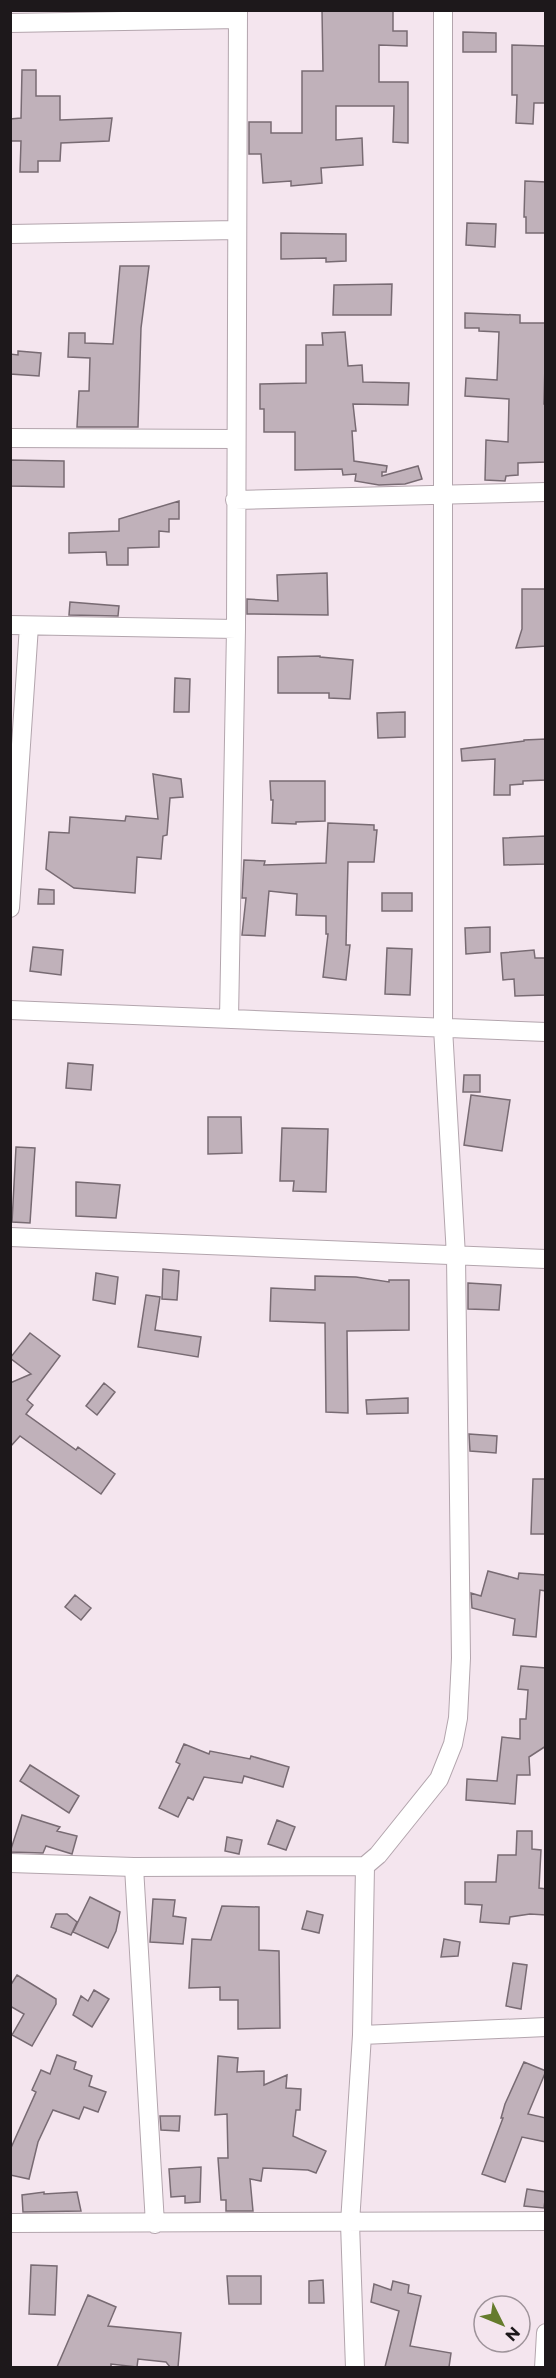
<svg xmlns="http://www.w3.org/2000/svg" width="556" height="2378" font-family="Montserrat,sans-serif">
	<rect width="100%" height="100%" fill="#f4e5ee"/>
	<path fill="#c0b1ba" stroke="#786b73" stroke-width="1.5" d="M322 10H393V31H407V46L379 45V82H408V143L393 142 394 106H336V140L362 138 363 165 321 168 322 183 291 186V181L263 183 261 154H249V122H271V133H302V71H323Z
		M463 32 496 33V52H463Z
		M512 45 546 46 545 103H534L533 124 516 123 517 95H512Z
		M22 70H36V96H60V120L112 118 109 141 61 143 60 161H38V172H20L21 141H10V119L21 118Z
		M525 181 546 182 545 233H526V217H524Z
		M467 223 496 224 495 247 466 245Z
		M281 233 346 234V261L326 262V258L281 259Z
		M120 266H149L141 328 138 427H77L79 391H89L90 358 68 357 69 333H85V343L113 344Z
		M392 284 391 315H333L334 285Z
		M465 313 520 315V323H546L544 404H546V462L518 463V475L506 476 505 481 485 480 486 440 508 442 509 399 465 396 466 378 497 380 499 332 479 331V328H465Z
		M345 332 348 366 362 365 363 382 409 383 408 405 353 404 356 431H352L354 461 387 466 386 472H382V476L418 466 422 479 405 484 379 485 355 481 356 474 343 475 342 469 295 470V432H264V409H260V384L306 383V345H323L322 333Z
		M18 351 41 353 39 376 10 374V354L18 355Z
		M10 460 64 461V487L10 486Z
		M179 501V519H169V532L159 531V547L128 548V565H107L106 552 69 553V533L119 531V519Z
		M327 573 328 615 247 614V599L278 601 277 575Z
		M522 589H546V646L516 648 522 629Z
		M70 602 119 606 118 616 69 615Z
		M320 656V657L353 660 350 699 329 698V693H278V657Z
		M175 678 190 679 189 712H174Z
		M405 712V737L378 738 377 713Z
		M546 739V780L523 781V784L510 785V795H494L495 759 462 761 461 749 524 741V740Z
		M153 774 181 779 183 797 170 798 167 835 163 836 161 859 137 857 135 893 74 888 46 869 49 832 69 833 70 817 125 821 126 816 158 819Z
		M270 781H325V821L296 822V824L272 823 273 800H271Z
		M328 823 374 825V830H377L374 862H348L346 945H350L346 980 323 977 328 934H326V916L296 915 297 894 269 891 265 936 242 935 246 898H242L244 860 265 861 264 865 326 863Z
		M546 836V864L504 865 503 838Z
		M39 889 54 890V904H38Z
		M382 893H412V911H382Z
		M490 927V952L466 954 465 928Z
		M33 947 63 950 61 975 30 971Z
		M387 948 412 949 410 995 385 994Z
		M534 950 535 958H546V995L515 996 514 979 503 980 501 953Z
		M68 1063 93 1065 91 1090 66 1088Z
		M464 1075H480V1092H463Z
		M471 1095 510 1100 502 1151 464 1145Z
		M208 1117H241L242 1153 208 1154Z
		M282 1128 328 1129 326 1192 293 1191 294 1181H280Z
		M16 1147 35 1148 30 1223 12 1222Z
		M76 1182 120 1185 116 1218 76 1216Z
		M163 1269 179 1271 177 1300 162 1299Z
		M96 1273 118 1277 115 1304 93 1300Z
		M315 1276 356 1277 389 1282V1280H409V1330L347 1331 348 1413 326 1412 325 1323 270 1321 271 1288 315 1290Z
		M468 1283 501 1285 499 1310 468 1309Z
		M146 1295 160 1297 155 1330 201 1337 198 1357 138 1347Z
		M30 1333 60 1356 27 1400 33 1405 26 1414 76 1450 78 1447 115 1474 101 1494 20 1436 10 1447V1383L31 1374 10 1358Z
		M104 1383 115 1392 97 1415 86 1406Z
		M408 1398V1413L367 1414 366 1400Z
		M469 1434 497 1436 496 1453 470 1451Z
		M533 1479H546L545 1534H531Z
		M488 1571 518 1579 519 1573 546 1575V1591L540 1590 536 1637 513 1635 515 1619 472 1608 471 1593 481 1596Z
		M75 1595 91 1608 81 1620 65 1607Z
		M521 1666 546 1668V1746L529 1757 530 1775H517L515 1804 466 1800 467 1779 497 1781 502 1737 520 1739V1719H526L528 1690 518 1689Z
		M184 1744 209 1754 210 1751 250 1759 251 1756 289 1767 283 1787 244 1776 242 1783 204 1777 193 1800 188 1797 178 1817 159 1808 180 1764 176 1762Z
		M30 1765 79 1796 69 1813 20 1781Z
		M22 1815 60 1827 57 1831 77 1836 72 1854 46 1846 43 1853 10 1852Z
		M277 1820 295 1827 286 1850 268 1844Z
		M517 1831H532V1849L541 1850 539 1888 546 1889V1915L530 1914 510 1917 509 1924 480 1922 482 1905 465 1904V1882H496L498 1855H516Z
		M227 1837 242 1840 239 1854 225 1851Z
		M90 1897 120 1912 116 1931 108 1948 73 1932Z
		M153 1899 175 1900 173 1916 186 1918 183 1944 150 1942Z
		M222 1906 259 1907V1950L279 1951 280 2028 238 2029V2000H220V1987L189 1988 192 1939 211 1940Z
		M307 1911 323 1915 319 1933 302 1929Z
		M56 1914H67L77 1922 71 1935 51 1927Z
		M444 1939 460 1942 458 1956 441 1957Z
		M513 1963 527 1965 521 2009 506 2006Z
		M17 1975 56 1999V2004L32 2046 12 2035 24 2014 10 2006V1986Z
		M94 1990 109 1999 92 2027 73 2015 81 1996 88 2001Z
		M57 2055 76 2062 74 2069 92 2076 89 2086 106 2092 98 2112 84 2107 79 2119 53 2110 38 2142 29 2179 10 2175V2150L36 2092 32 2090 41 2070 50 2074Z
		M218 2056 238 2058 237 2072 264 2071V2085L287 2075 286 2088 301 2089 300 2110H296L293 2136 326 2151 316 2173 308 2170 263 2168 261 2181 250 2179 253 2211H226V2200H221L218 2158H228L227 2114 215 2115Z
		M524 2062 546 2071 528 2114 546 2118V2142L522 2137 505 2182 482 2174 503 2118H501L505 2104Z
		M160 2116H180L179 2131 161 2130Z
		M201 2167 200 2202 185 2203V2196L171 2197 169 2169Z
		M527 2189 546 2192 544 2208 524 2206Z
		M44 2192V2194L77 2192 81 2211 23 2212 22 2195Z
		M31 2265 57 2266 55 2315 29 2314Z
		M227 2276H261V2304H229Z
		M323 2280 324 2303H309V2281Z
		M393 2281 409 2285 408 2293 421 2296 410 2346 451 2353 449 2367H385L399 2311 371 2302 374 2284 391 2290Z
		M88 2295 116 2307 108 2326 181 2333 178 2367H170L166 2362 138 2359 137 2367 111 2364V2367H57Z"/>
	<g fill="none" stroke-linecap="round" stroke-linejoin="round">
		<defs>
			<path id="minor" d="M10 23 238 19
				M10 234 236 230
				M10 438 235 439
				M235 500 546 492
				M10 625 236 629
				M10 908 29 626
				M10 1010 546 1032
				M229 1019 236 629 238 10
				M10 1237 546 1259
				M10 1863 134 1867 365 1866 378 1855 439 1779 453 1744 458 1718 461 1658 456 1256 443 1028V10
				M134 1867 155 2224
				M362 2035 546 2027
				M10 2223 546 2221
				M355 2368 350 2223 362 2035 365 1866
				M544 2368 546 2333"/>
		</defs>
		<use href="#minor" stroke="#b3a5ad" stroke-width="20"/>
		<use href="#minor" stroke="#fff" stroke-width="18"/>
	</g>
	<rect width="556" height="2378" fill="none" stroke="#1d181b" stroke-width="24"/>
	<g transform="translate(502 2324) rotate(133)"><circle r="28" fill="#f4e5ee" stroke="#9e939a" stroke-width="1.5"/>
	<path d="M0-4.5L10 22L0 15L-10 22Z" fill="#657b2c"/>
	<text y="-9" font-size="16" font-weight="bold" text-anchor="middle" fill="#1d181b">N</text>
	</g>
</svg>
